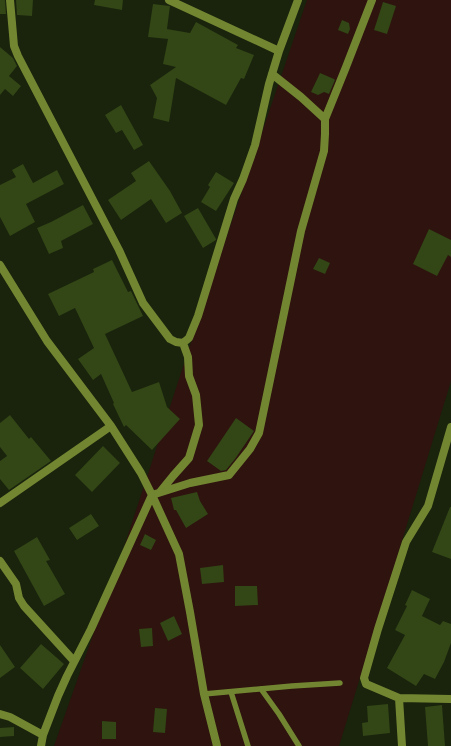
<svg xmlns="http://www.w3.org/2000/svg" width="451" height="746" font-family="'Fira Sans',sans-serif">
	<rect width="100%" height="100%" fill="#1a230c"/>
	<path fill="#2e130e" d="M307 0H451V381L339 746H54L125 544 200 315Z"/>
	<path fill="#324616" d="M0 0H5L6 14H0Z
		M16 0H33L32 16 17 15Z
		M95 0H123L122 10 94 5Z
		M383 2 396 6 387 34 374 30Z
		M153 4 170 6 167 29 190 33 196 22 238 45 236 48 254 55 244 79 241 78 226 105 176 78 169 122 153 118 157 98 150 85 176 67 163 64 168 39 148 37Z
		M342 20 349 23 350 29 348 34 338 30Z
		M0 47 13 58 17 66 9 76 21 86 13 96 5 89 0 95Z
		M320 73 334 79 335 80 329 94 324 92 318 95 311 92Z
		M121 105 143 145 134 150 122 130 116 133 105 115Z
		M149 161 170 191 182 213 166 223 151 199 121 220 108 200 136 181 131 173Z
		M23 164 33 183 57 170 64 184 26 204 35 222 10 236 0 217V185L16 177 12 170Z
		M216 172 234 183 216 211 201 202 210 187 208 185Z
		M83 205 93 224 61 241 63 248 49 254 37 228 51 222Z
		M198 208 216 239V240L203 248 184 216Z
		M429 229 451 240V257L448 255 437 276 413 264Z
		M319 258 330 263 325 274 313 269Z
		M112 260 128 292 131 291 143 316 105 334 132 392 159 382 167 407 180 419 152 450 126 425 124 427 113 404 114 403 101 374 93 380 78 359 94 348 75 308 59 316 48 294 94 272 93 269Z
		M10 415 29 439 31 437 51 461 9 490 0 479V461L7 456 0 447V423Z
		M236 418 254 431 235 459 226 470 221 471 207 461Z
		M103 446 120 463 92 492 75 475Z
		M197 492 200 501 208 514 186 528 176 510H174L171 498Z
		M450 507H451V559L432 552Z
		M91 514 99 526 77 540 69 528Z
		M145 534 156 540 151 550 140 545Z
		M37 537 50 560 46 561 65 594 44 606 14 551Z
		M223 565 224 582 202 584 200 568Z
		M235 586H257L258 605 235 606Z
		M412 590 430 599 422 616 440 625 443 621 451 624V643L444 662 435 679 424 674 416 686 387 668 405 635 395 630 407 606 405 605Z
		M174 616 182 634 168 641 160 623Z
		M152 628 153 646 141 647 139 629Z
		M41 644 64 664 43 689 20 668Z
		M0 645 15 667 0 678Z
		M388 704 390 733 363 736 362 723 368 722 367 706Z
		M442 705 445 746H428L425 707Z
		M155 708 167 709 165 733 153 732Z
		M102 721 116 722V739H102Z
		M14 727V736L0 737V728Z"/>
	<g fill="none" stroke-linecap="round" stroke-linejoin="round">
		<path stroke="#728632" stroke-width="5.5" d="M261 689 279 714 299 746
			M231 692 248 746
			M204 694 292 686 340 683"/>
		<path stroke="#728632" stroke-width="8" d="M10 0 14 46 18 56 119 250 143 303 170 339 176 342 183 343
			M169 0 279 51
			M272 74 301 97 325 119
			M0 265 47 341 111 426 141 473 152 495 179 554 190 612 204 694 217 746
			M183 343 189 338 198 316 234 199 243 179 255 145 269 84 279 51 298 0
			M451 427 428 506 406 542 378 629 364 678 366 684 399 698 451 699
			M160 492 173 476 189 458 199 425 196 395 189 376 188 357 183 343
			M0 503 111 426
			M0 561 16 584 19 598 24 606 74 661
			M399 698 402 746
			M0 714 10 717 43 735
			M41 746 43 735 58 696 67 676 91 629 152 495 190 483 229 475 250 449 259 433 301 231 324 151 325 134V119L346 67 372 0"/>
	</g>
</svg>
